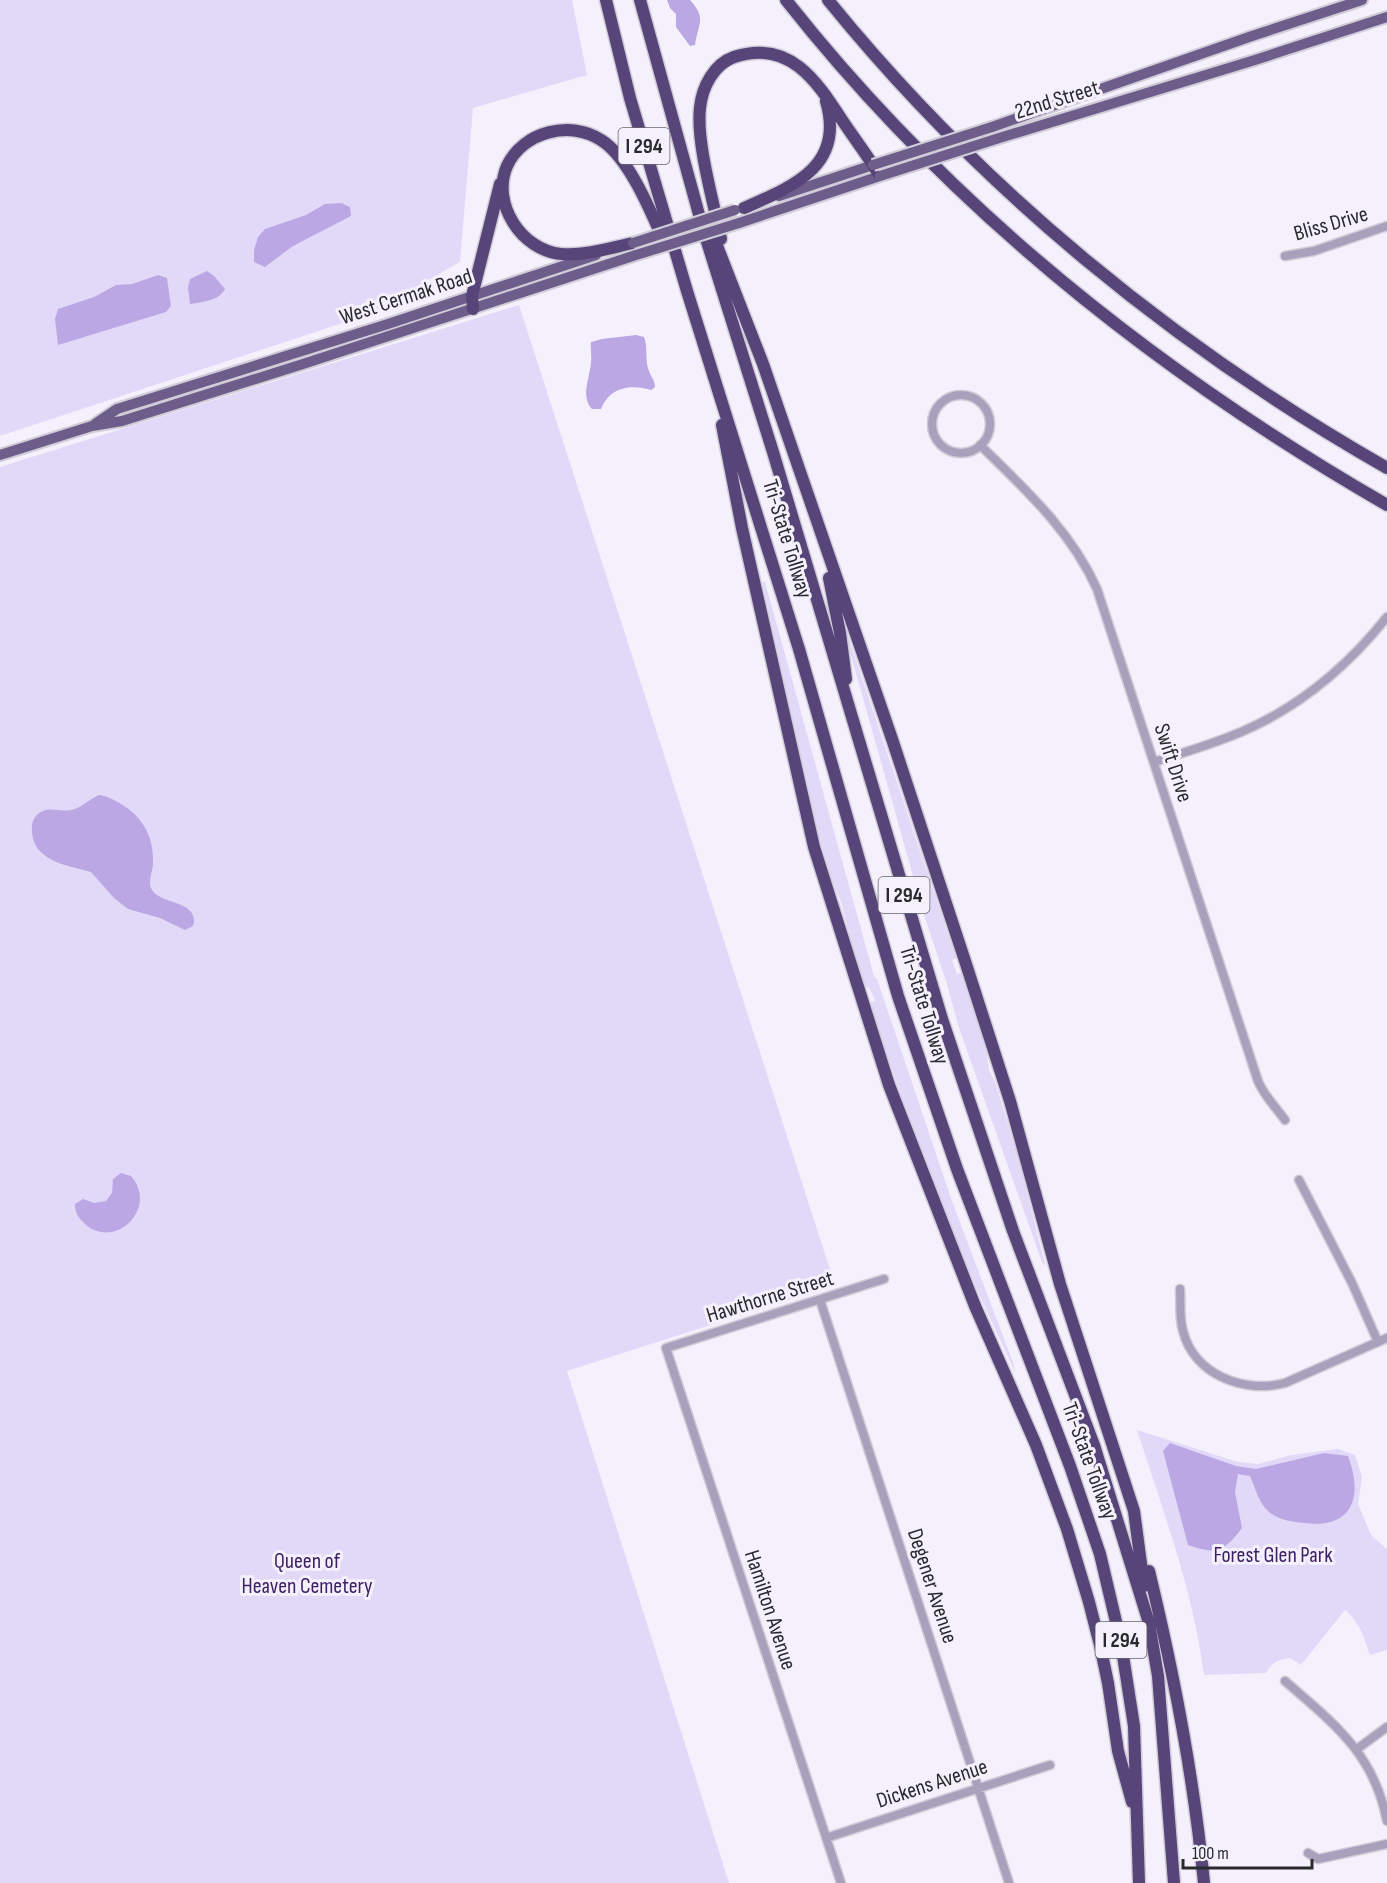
<svg xmlns="http://www.w3.org/2000/svg" width="1387" height="1883" font-family="'Sofia Sans Condensed',sans-serif">
	<rect width="100%" height="100%" fill="#f4f1fd"/>
	<path fill="#e2d9f9" d="M0 0H572L587 75 473 108 460 262 367 315 0 436Z
		M519 305 835 1285 567 1371 729 1883H0V467Z
		M762 582H765L874 976 877 979 952 1201 1014 1365 1015 1372 962 1257 916 1139 869 1003 875 1001 869 987 863 989 841 902 831 879 812 811Z
		M847 633 952 946H954L957 958 952 960 957 974 964 972 987 1054 989 1070 995 1082 1017 1153 1045 1264 1043 1265 958 1025 947 984 924 915 845 634Z
		M1137 1430 1238 1462 1258 1464 1292 1455 1338 1449 1355 1455 1362 1477 1358 1504 1371 1535 1387 1549V1650L1370 1655C1364 1638 1360 1622 1345 1610L1301 1665 1290 1658C1278 1660 1272 1662 1266 1673L1204 1675C1193 1590 1163 1511 1137 1430Z"/>
	<path fill="#bba7e3" d="M667 0H690C707 19 698 23 695 45L690 46 676 27V14L670 8Z
		M341 203 350 207 351 216 293 246 265 267 254 262V250L258 237 265 229 306 215 325 204Z
		M207 271 214 276 225 289C219 301 202 302 190 304L188 288 190 279Z
		M158 275 167 278 171 306 166 312 58 345 55 319 58 309 94 297 116 285 132 284Z
		M636 335 644 337C648 347 645 358 648 368 650 376 655 380 655 387L651 390C630 384 610 387 601 409H592C580 396 590 378 591 362 592 355 590 349 591 342L602 339Z
		M99 795C108 796 114 800 121 804 143 817 154 837 153 863 153 871 147 883 152 890 162 905 195 900 194 922L193 926 185 930 160 918 128 909 114 898 91 872C66 865 29 861 32 825 33 819 37 813 43 811 51 807 62 812 71 810 82 808 89 799 99 795Z
		M121 1173 131 1176C160 1209 112 1254 82 1221 77 1216 75 1211 75 1204L83 1199 94 1203 106 1201 112 1193 113 1179Z
		M1170 1443 1236 1466 1256 1469 1324 1453 1348 1456C1363 1496 1354 1529 1304 1523 1293 1522 1278 1520 1269 1512 1259 1504 1255 1487 1250 1476L1238 1474 1235 1492 1242 1528C1224 1552 1216 1555 1188 1545L1163 1451Z"/>
	<g fill="none" stroke-linecap="round" stroke-linejoin="round">
		<defs>
			<path id="minor" d="M1285 256 1314 251 1387 226
				M932 424a29 29 0 1 1 58 0a29 29 0 1 1-58 0Z
				M980 445C1025 489 1071 531 1097 589L1258 1081C1264 1096 1276 1107 1285 1120
				M1154 762C1183 753 1213 744 1241 732 1300 707 1347 667 1387 617
				M1299 1180 1352 1283 1378 1342
				M1180 1289C1181 1302 1179 1318 1183 1331 1194 1375 1245 1394 1285 1383L1387 1338
				M820 1300 1009 1883
				M1285 1681C1333 1723 1374 1753 1387 1821
				M1357 1749 1387 1727
				M826 1838 1050 1765
				M1308 1853 1318 1859 1387 1844
				M841 1883 666 1348 884 1279"/>
			<path id="major" d="M992 127 1252 36 1362 0
				M996 139 1255 60 1387 17
				M779 196 873 165
				M739 223 880 176
				M95 424 117 409 388 324 596 255
				M0 455 92 426 122 421 303 364 636 255"/>
			<path id="highway" d="M606 0 630 98 687 291 799 649 898 996 957 1169 1070 1466 1100 1554 1121 1643 1134 1726 1139 1883
				M640 0 703 229 773 452 942 1019 1013 1231 1094 1445 1149 1623 1158 1676 1174 1883
				M786 0C950 208 1158 373 1387 505
				M828 0C982 190 1175 347 1387 468
				M744 208C794 186 845 166 826 101
				M714 238 763 364 892 739 966 964 1010 1101 1060 1284 1134 1511 1144 1586
				M721 239C714 203 696 143 700 108 702 87 714 64 734 57 789 39 816 80 842 120 854 138 867 155 878 173
				M633 243C610 248 585 256 561 254 521 250 491 203 507 166 523 131 571 120 601 140 629 157 652 214 665 244
				M473 309 472 296 500 184
				M722 425 742 528 814 847 889 1085 975 1306 1036 1445 1067 1529 1089 1602 1100 1645 1108 1683 1118 1751 1132 1802
				M829 578 840 633 846 679
				M1149 1571C1174 1674 1194 1778 1204 1883"/>
		</defs>
		<use href="#minor" stroke="#d0cdd8" stroke-width="11"/>
		<use href="#major" stroke="#d0cdd8" stroke-width="14"/>
		<use href="#highway" stroke="#d0cdd8" stroke-width="15"/>
		<use href="#minor" stroke="#a9a1bc" stroke-width="8"/>
		<use href="#major" stroke="#6d5d8b" stroke-width="10"/>
		<use href="#highway" stroke="#574579" stroke-width="12"/>
		<defs>
			<path id="major-bridge" d="M873 165 992 127
				M880 176 996 139
				M633 243 735 210
				M636 255 739 223"/>
		</defs>
		<use href="#major-bridge" stroke="#d0cdd8" stroke-width="14" stroke-linecap="butt"/>
		<use href="#major-bridge" stroke="#6d5d8b" stroke-width="10"/>
	</g>
	<g text-anchor="middle" dominant-baseline="central" stroke-width="6" stroke-linejoin="round" paint-order="stroke">
		<g fill="#f4f1fd" stroke="#67656b" stroke-width="1.5">
			<rect x="618.5" y="128" width="51" height="36" rx="4.5"/>
			<rect x="878.5" y="877" width="51" height="36" rx="4.5"/>
			<rect x="1095.5" y="1622" width="51" height="36" rx="4.5"/>
		</g>
		<g font-size="21" font-weight="bold" fill="#2a292d">
			<text x="644" y="146">I 294</text>
			<text x="904" y="895">I 294</text>
			<text x="1121" y="1640">I 294</text>
		</g>
		<g font-size="22" fill="#2a292d" stroke="#f4f1fd">
			<text transform="translate(1057 100) rotate(-17)">22nd Street</text>
			<text transform="translate(1331 224) rotate(-16)">Bliss Drive</text>
			<text transform="translate(406 297) rotate(-18)">West Cermak Road</text>
			<text transform="translate(787 539) rotate(73)">Tri-State Tollway</text>
			<text transform="translate(1173 763) rotate(72)">Swift Drive</text>
			<text transform="translate(924 1005) rotate(73)">Tri-State Tollway</text>
			<text transform="translate(770 1297) rotate(-17)">Hawthorne Street</text>
			<text transform="translate(1089 1461) rotate(70)">Tri-State Tollway</text>
			<text transform="translate(932 1586) rotate(72)">Degener Avenue</text>
			<text transform="translate(770 1610) rotate(72)">Hamilton Avenue</text>
			<text transform="translate(932 1784) rotate(-18)">Dickens Avenue</text>
		</g>
		<g font-size="22" fill="#3d2065" stroke="#f4f1fd">
			<text x="1273" y="1555">Forest Glen Park</text>
			<text x="307" y="1561">Queen of<tspan x="307" dy="25">Heaven Cemetery</tspan></text>
		</g>
	</g>
	<path d="M1183 1859v9h129v-9" fill="none" stroke="#2a292d" stroke-width="3"/>
	<text x="1192" y="1859" font-size="18" fill="#2a292d" stroke="#f4f1fd" stroke-width="4.5" paint-order="stroke">100 m</text>
</svg>
